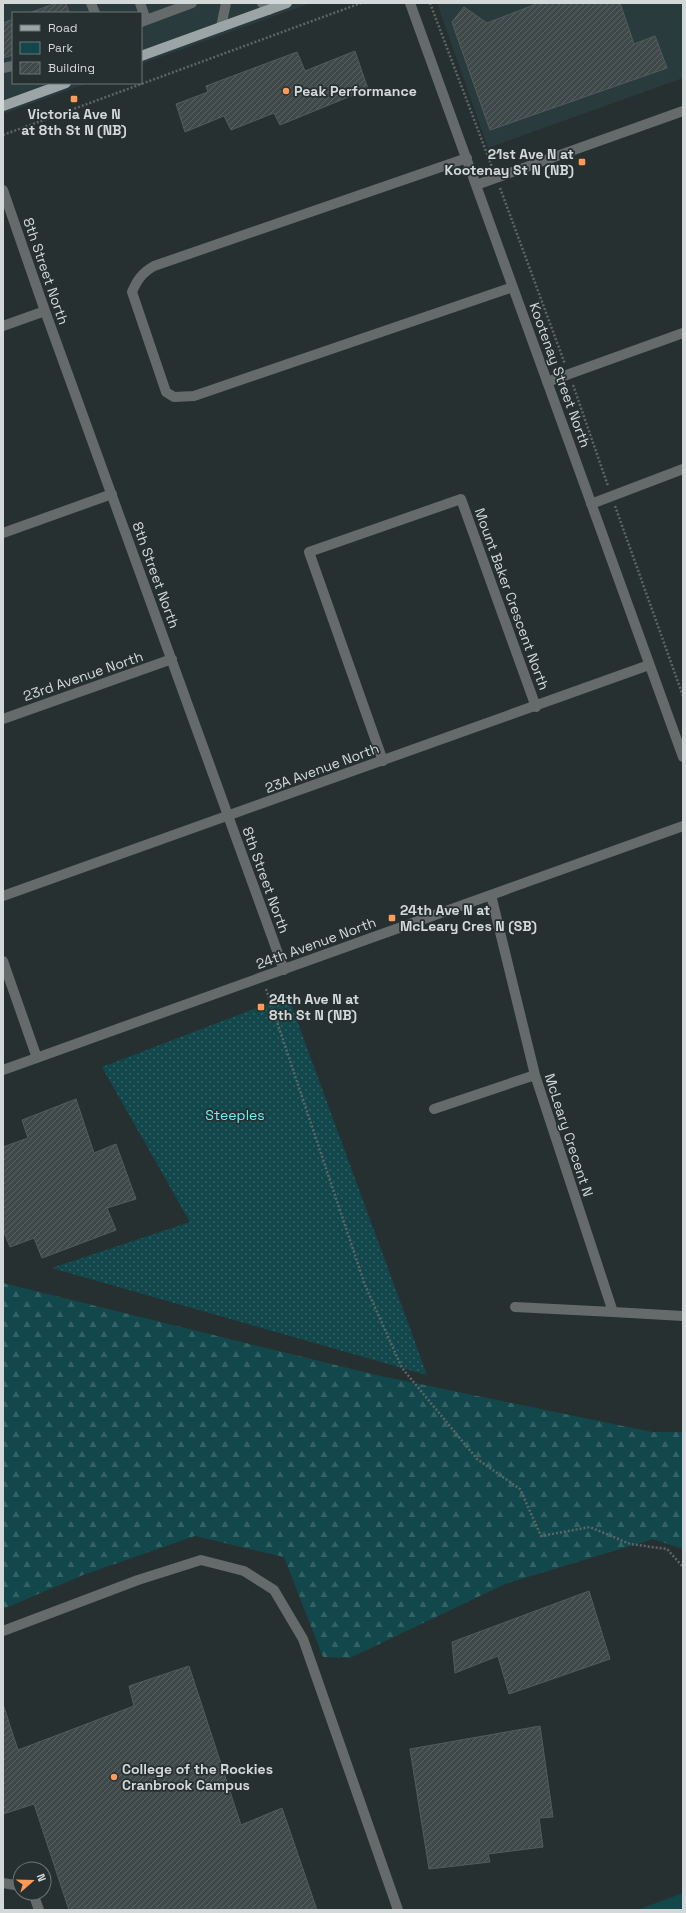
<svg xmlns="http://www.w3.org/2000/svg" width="686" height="1913" font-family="'Space Grotesk',sans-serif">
	<defs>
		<pattern id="green-dots" width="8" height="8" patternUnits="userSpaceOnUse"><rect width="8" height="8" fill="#12484c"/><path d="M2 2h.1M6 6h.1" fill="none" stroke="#346265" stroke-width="1.8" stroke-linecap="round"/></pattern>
		<pattern id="forest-firs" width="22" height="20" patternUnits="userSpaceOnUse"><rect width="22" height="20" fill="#12484c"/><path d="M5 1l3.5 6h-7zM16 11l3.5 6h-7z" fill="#346265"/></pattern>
		<pattern id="building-hatch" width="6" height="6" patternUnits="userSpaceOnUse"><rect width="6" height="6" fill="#3f494a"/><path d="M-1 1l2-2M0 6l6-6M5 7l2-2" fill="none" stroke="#5a6364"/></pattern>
	</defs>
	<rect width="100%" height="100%" fill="#273031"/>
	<path fill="#2a3b3d" d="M3 3H311L141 64V13H13V83H88L3 114Z
		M437 3H683V78L488 148Z"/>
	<path fill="url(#green-dots)" d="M288 996 427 1375 52 1268 190 1222 102 1067Z"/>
	<path fill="url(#forest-firs)" d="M3 1283 376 1375 652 1432H683V1549L653 1539 505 1584 350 1658 323 1657 284 1557 195 1536 83 1575 3 1609Z"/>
	<path fill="#12484c" d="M683 1893V1910H637Z"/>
	<path fill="url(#building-hatch)" stroke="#525c5d" d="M56 3H66L69 13H29Z
		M539 3H620L634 44 655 36 667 68 490 130 452 22 464 7 487 23Z
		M13 19V55L3 58V23Z
		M355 51 368 89 280 125 274 113 231 130 224 116 185 132 176 104 208 92 206 86 297 52 305 71Z
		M76 1099 94 1153 116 1144 136 1199 107 1208 116 1230 42 1258 34 1238 10 1247 3 1230V1147L28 1138 22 1120Z
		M589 1591 610 1659 509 1694 498 1656 455 1673 452 1642Z
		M189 1666 241 1825 282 1808 317 1910H69L34 1804 3 1814V1704L18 1750 134 1706 129 1686Z
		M540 1726 553 1817 539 1818 543 1847 488 1854 490 1862 429 1869 410 1749Z"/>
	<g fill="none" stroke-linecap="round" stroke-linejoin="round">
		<path stroke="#5d6566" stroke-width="2.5" stroke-dasharray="2 2" stroke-linecap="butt" d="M430 3 492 167
			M3 135 361 3
			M500 188 565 364
			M573 385 608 486
			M615 506 683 696
			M266 989 365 1285 402 1368 477 1459 520 1489 541 1536 590 1527 630 1544 667 1549 683 1567"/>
		<path stroke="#656a6a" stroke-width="10" d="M91 3 95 13
			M140 3 146 20
			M262 3 269 10
			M410 3 683 757
			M141 22 192 3
			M221 27 226 3
			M3 68 13 66
			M467 158 154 266C142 273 137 280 132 292L166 392 174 397 194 396 513 287
			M476 185 683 111
			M3 190 45 311 284 970
			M3 326 45 311
			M547 382 683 333
			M591 504 683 469
			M3 533 112 494
			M3 719 172 659
			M383 761 309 552 461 499 536 707
			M491 895 535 1075 613 1312 683 1316
			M3 896 649 665
			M3 961 37 1058
			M3 1070 683 826
			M434 1109 535 1075
			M515 1307 613 1312
			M3 1631 138 1580 201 1560 244 1571 274 1590 303 1639 398 1910
			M3 1883 20 1886
			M33 1893 39 1910"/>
		<path stroke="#9ca5a6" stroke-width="10" d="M141 56 287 3
			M3 106 66 83"/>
	</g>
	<g fill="#fe9b59" stroke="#273031" stroke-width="1.5">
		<circle cx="286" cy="91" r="4"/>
		<rect x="70" y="95" width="8" height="8" rx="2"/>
		<rect x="578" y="158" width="8" height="8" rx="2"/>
		<rect x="388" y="914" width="8" height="8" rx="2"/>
		<rect x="257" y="1003" width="8" height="8" rx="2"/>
		<circle cx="114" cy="1777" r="4"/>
	</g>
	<g text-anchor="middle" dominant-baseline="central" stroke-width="3.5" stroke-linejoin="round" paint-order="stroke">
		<g font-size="14" font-weight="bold" fill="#d3d9d9" stroke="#273031" text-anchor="start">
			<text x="294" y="91">Peak Performance</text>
			<text x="74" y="114" text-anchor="middle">Victoria Ave N<tspan x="74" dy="16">at 8th St N (NB)</tspan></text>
			<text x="574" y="154" text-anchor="end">21st Ave N at<tspan x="574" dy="16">Kootenay St N (NB)</tspan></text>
			<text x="400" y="910">24th Ave N at<tspan x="400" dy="16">McLeary Cres N (SB)</tspan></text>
			<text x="269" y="999">24th Ave N at<tspan x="269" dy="16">8th St N (NB)</tspan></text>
			<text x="122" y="1769">College of the Rockies<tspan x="122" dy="16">Cranbrook Campus</tspan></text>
		</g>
		<g font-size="14" fill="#d3d9d9" stroke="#273031">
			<text transform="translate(46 271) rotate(71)">8th Street North</text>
			<text transform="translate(560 375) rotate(70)">Kootenay Street North</text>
			<text transform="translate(156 575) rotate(70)">8th Street North</text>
			<text transform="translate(512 599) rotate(70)">Mount Baker Crescent North</text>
			<text transform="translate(83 676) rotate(-19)">23rd Avenue North</text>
			<text transform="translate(322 768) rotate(-20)">23A Avenue North</text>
			<text transform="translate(266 880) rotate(70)">8th Street North</text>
			<text transform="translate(316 943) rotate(-20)">24th Avenue North</text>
			<text transform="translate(569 1135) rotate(72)">McLeary Crecent N</text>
		</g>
		<g font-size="14" fill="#6feef9" stroke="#273031">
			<text x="235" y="1115">Steeples</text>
		</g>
	</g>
	<rect width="686" height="1913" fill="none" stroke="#d3d9d9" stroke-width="8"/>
	<rect x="12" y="12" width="130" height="72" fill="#273031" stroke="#6c7474"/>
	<rect x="20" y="25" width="20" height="6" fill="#9ca5a6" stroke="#6c7474"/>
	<text x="48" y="32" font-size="12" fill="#d3d9d9">Road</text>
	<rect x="20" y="42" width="20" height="12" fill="#12484c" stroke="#6c7474"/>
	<text x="48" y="52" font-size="12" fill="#d3d9d9">Park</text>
	<rect x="20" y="62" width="20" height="12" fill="url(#building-hatch)" stroke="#6c7474"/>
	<text x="48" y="72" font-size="12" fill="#d3d9d9">Building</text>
	<g transform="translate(32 1881) rotate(70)"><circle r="19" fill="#273031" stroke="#6c7474"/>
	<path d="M0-3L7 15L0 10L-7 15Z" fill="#fe9b59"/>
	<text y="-6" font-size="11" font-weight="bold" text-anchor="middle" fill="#d3d9d9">N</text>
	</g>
</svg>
